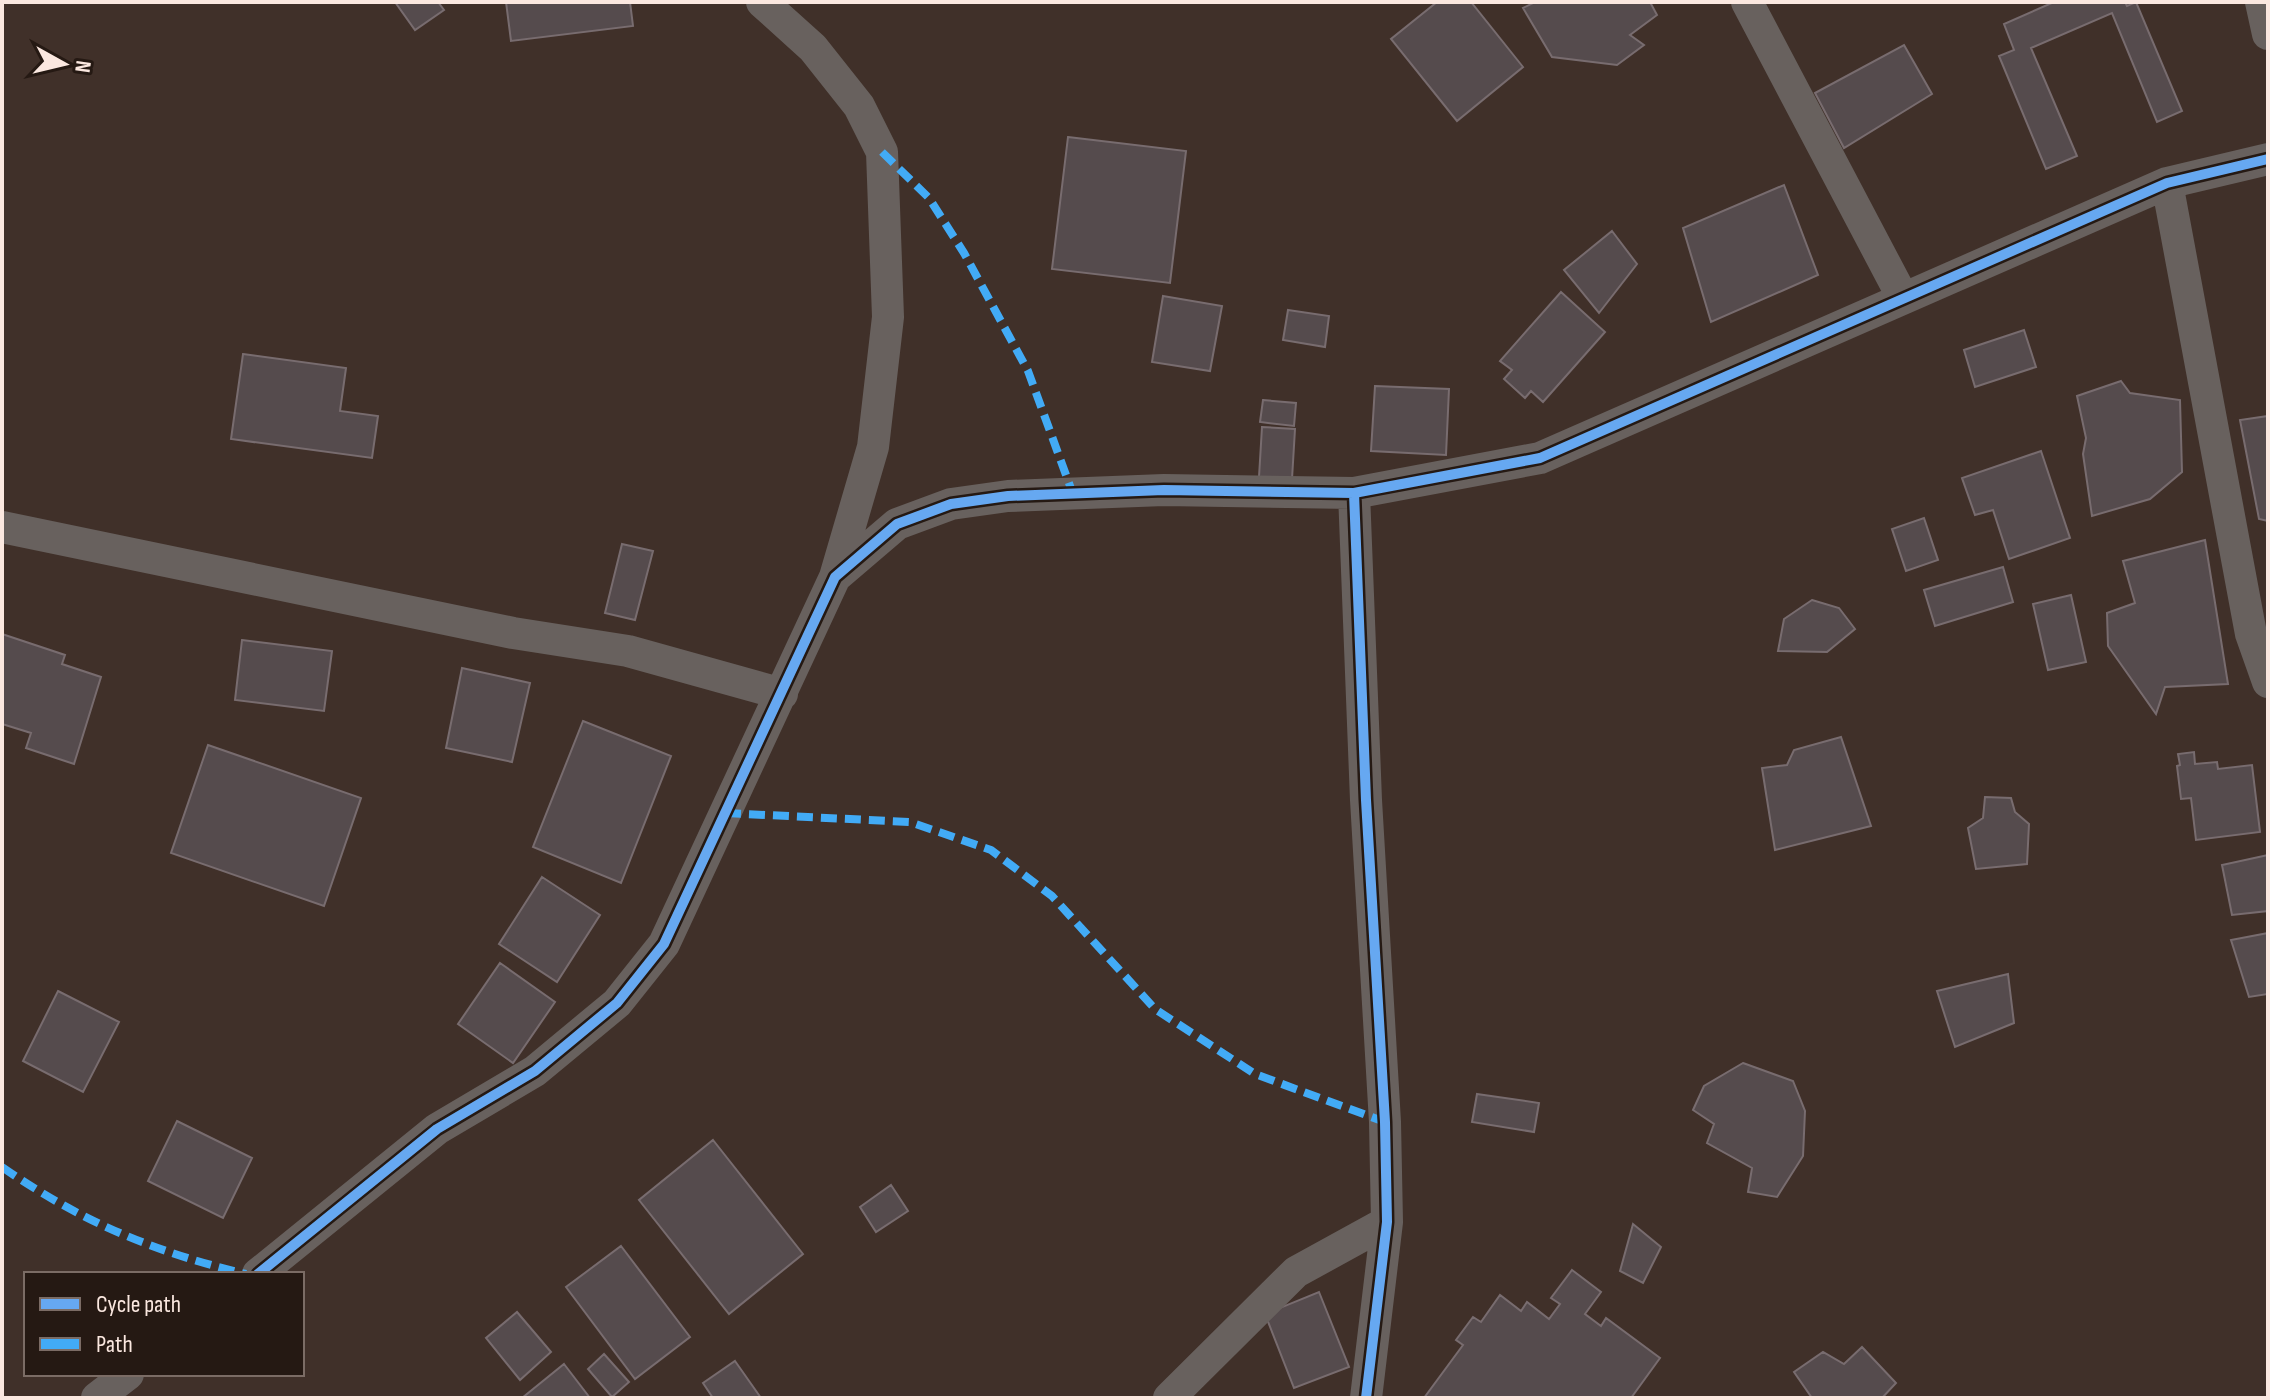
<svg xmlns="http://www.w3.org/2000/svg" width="2270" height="1400" font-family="'Sofia Sans Condensed',sans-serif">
	<rect width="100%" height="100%" fill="#403029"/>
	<path fill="#554b4d" stroke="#786c6f" stroke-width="2" d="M395 2H438L444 10 415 30Z
		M506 2H630L633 26 511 41Z
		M1437 2H1471L1523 67 1457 121 1391 39Z
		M1535 2H1650L1657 15 1630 35 1644 45 1617 65 1552 57 1523 8Z
		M2054 2H2125L2127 6 2136 2 2182 111 2157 122 2112 13 2031 48 2077 156 2046 169 1999 56 2014 50 2004 24Z
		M1904 45 1932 94 1844 148 1815 93Z
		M1068 137 1186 151 1170 283 1052 269Z
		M1784 185 1818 275 1711 322 1683 228Z
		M1612 231 1637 264 1599 313 1564 270Z
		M1561 292 1605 332 1543 402 1531 391 1525 398 1504 379 1512 370 1500 361Z
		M1163 296 1222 306 1210 371 1152 362Z
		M1288 310 1329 316 1325 347 1283 340Z
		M2024 330 2036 367 1975 387 1964 350Z
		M243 354 346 368 340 411 378 416 372 458 231 439Z
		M2121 381 2130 393 2180 400 2182 472 2150 499 2092 516 2083 454 2086 438 2077 396Z
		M1375 386 1449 389 1446 455 1371 451Z
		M1263 400 1296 403 1294 426 1260 422Z
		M2268 416V521L2259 519 2240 420Z
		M1262 427 1295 429 1292 479 1259 477Z
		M2041 451 2070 538 2009 559 1993 510 1975 515 1962 478Z
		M1924 518 1938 560 1906 571 1892 529Z
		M2205 540 2228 684 2165 687 2156 714 2108 646 2107 613 2135 603 2123 561Z
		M622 544 653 551 635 620 605 613Z
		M2003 567 2013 602 1935 626 1924 590Z
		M2071 595 2086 662 2048 670 2033 604Z
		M1812 600 1839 608 1855 629 1827 652 1778 651 1784 619Z
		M2 634 65 655 62 664 101 677 74 764 26 748 31 733 2 724Z
		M242 640 332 651 324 711 235 700Z
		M462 668 530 683 512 762 446 748Z
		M583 721 671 756 621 883 533 847Z
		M1841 737 1871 826 1775 850 1762 768 1787 765 1794 750Z
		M208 745 361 798 324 906 171 853Z
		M2194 752 2195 764 2217 762 2218 769 2252 765 2260 832 2196 840 2191 798 2181 799 2177 766 2180 765 2178 754Z
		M1985 797 2011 798 2015 812 2029 824 2027 864 1976 869 1968 828 1983 818Z
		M2268 855V911L2232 915 2222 865Z
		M542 877 600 915 557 982 499 944Z
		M2268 933V994L2249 997 2231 940Z
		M500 963 555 1002 513 1063 458 1024Z
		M2008 974 2014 1023 1955 1047 1937 991Z
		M58 991 119 1022 83 1092 23 1061Z
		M1743 1063 1793 1081 1805 1111 1803 1156 1777 1197 1748 1192 1752 1168 1707 1143 1714 1124 1693 1110 1704 1086Z
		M1477 1094 1539 1103 1534 1132 1472 1122Z
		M177 1121 252 1158 223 1218 148 1181Z
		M713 1140 803 1254 729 1314 639 1200Z
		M891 1185 908 1211 876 1232 860 1207Z
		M1633 1224 1661 1247 1643 1283 1620 1271Z
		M621 1246 690 1337 635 1379 566 1287Z
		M1572 1270 1601 1292 1585 1314 1601 1326 1606 1318 1660 1358 1631 1398H1424L1463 1345 1456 1340 1473 1317 1481 1322 1500 1295 1521 1311 1527 1302 1549 1319 1560 1304 1551 1298Z
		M1319 1292 1349 1367 1294 1388 1265 1314Z
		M517 1312 551 1352 520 1380 486 1338Z
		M1862 1347 1896 1383 1882 1398H1812L1794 1372 1823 1352 1844 1364Z
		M604 1354 629 1382 612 1397 588 1369Z
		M735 1361 761 1398H713L703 1383Z
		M564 1364 590 1398H522Z"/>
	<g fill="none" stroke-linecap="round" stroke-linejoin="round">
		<path stroke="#68615e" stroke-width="32" d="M762 2 813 48 859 106 882 152 888 317 873 447 835 577
			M1747 2 1903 298
			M2261 2 2268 34
			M2167 183 2251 634 2268 682
			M1354 493 1366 800 1385 1122 1387 1222 1366 1398
			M2 527 513 633 628 651 782 694
			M258 1274 437 1129 535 1071 617 1003 664 944 835 577 897 524 951 504 1008 496 1164 490 1354 493 1540 458 2167 183 2268 159
			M97 1398 128 1374
			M1169 1398 1296 1272 1387 1222"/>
		<path stroke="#42abf6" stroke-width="8" stroke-dasharray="16 8" stroke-linecap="butt" d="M882 152 929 198 964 253 1028 371 1073 494
			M725 813 910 822 991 850 1052 896 1155 1009 1255 1074 1385 1122
			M2 1167C80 1221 154 1252 246 1274"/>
		<defs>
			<path id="cycleway" d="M1354 493 1366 800 1385 1122 1387 1222 1366 1398
				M258 1274 437 1129 535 1071 617 1003 664 944 835 577 897 524 951 504 1008 496 1164 490 1354 493 1540 458 2167 183 2268 159"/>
		</defs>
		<use href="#cycleway" stroke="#251913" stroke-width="15"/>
		<use href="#cycleway" stroke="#66a8f1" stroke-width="10"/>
	</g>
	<rect width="2270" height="1400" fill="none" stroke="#fbe8e0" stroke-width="8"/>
	<rect x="24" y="1272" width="280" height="104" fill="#251913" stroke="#7b6c65" stroke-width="2"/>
	<rect x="40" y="1298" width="40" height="12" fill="#66a8f1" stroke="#7b6c65" stroke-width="2"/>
	<text x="96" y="1312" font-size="24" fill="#fbe8e0">Cycle path</text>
	<rect x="40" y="1338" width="40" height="12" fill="#42abf6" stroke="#7b6c65" stroke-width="2"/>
	<text x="96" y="1352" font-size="24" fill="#fbe8e0">Path</text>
	<g transform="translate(64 64) rotate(98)" stroke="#251913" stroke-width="6" paint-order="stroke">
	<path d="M0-6L14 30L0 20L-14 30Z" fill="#fbe8e0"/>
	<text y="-12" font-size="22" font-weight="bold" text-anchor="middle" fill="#fbe8e0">N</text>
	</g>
</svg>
